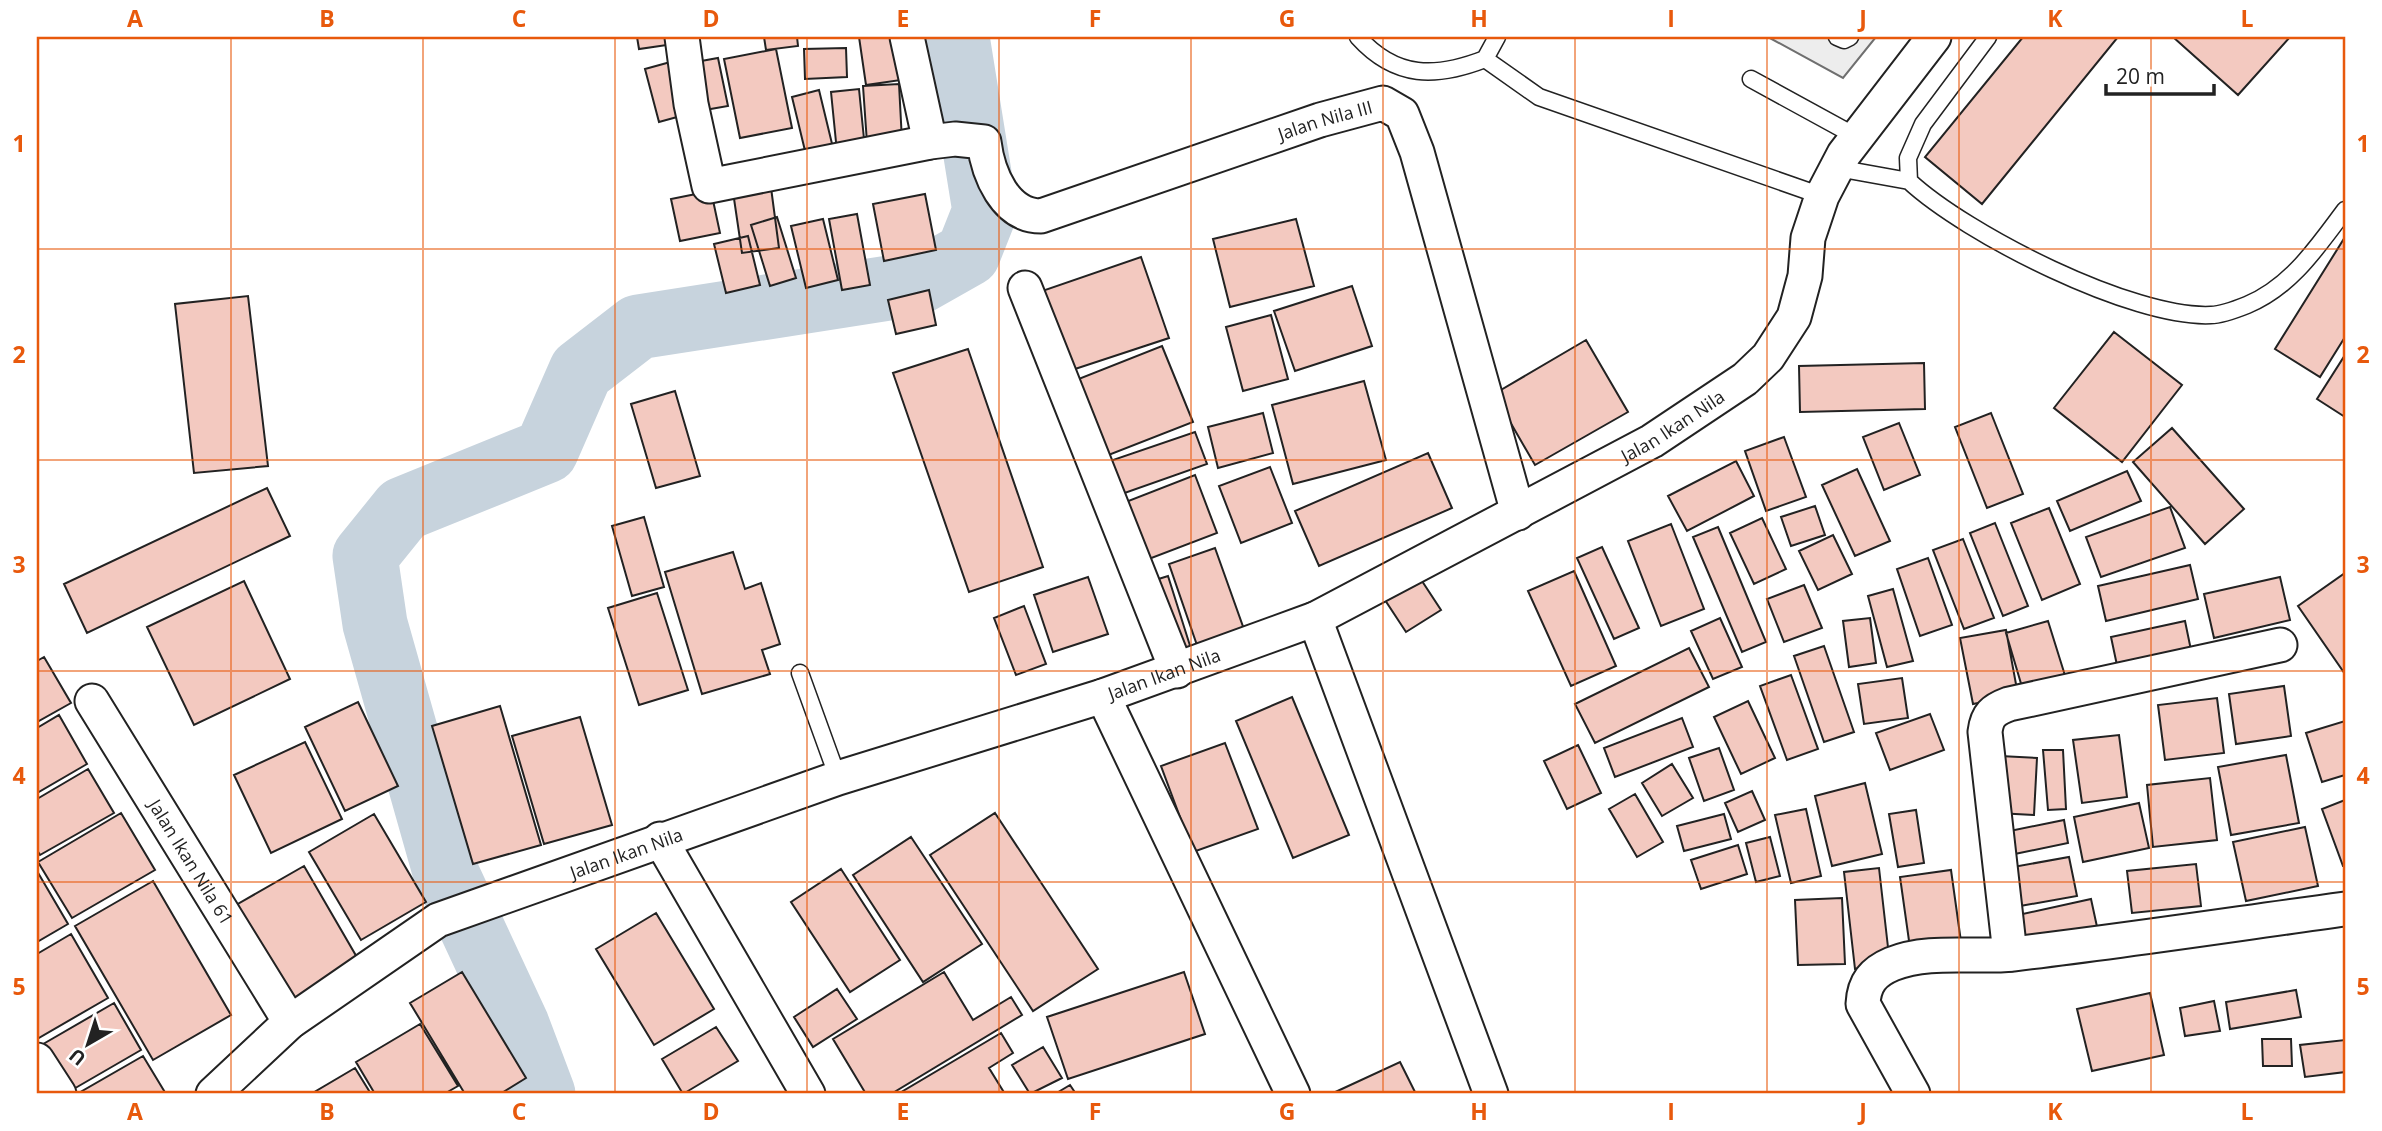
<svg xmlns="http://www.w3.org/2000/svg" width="2382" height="1131" font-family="'Open Sans',sans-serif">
	<rect width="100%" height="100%" fill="#fff"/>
	<path fill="#ededed" stroke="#6f6f6f" stroke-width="2" d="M1768 37H1876L1843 78Z"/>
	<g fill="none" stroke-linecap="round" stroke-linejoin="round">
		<path stroke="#c7d3dd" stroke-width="65" d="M543 1094 517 1025 444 868 375 624 365 556 403 509 546 451 581 371 638 327 915 284 968 254 985 211 957 37"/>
	</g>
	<path fill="#f3c9c0" stroke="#222" stroke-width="2" d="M637 37H673L674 44 639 49Z
		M764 37H797L798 46 766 50Z
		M859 37H895L901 80 866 85Z
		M2023 37H2118L1982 204 1925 157Z
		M2173 37H2290L2238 95Z
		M846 48 847 77 805 79 804 49Z
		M776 49 792 128 740 138 724 59Z
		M718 58 728 106 699 111 690 63Z
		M674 61 688 114 659 122 645 69Z
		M899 84 902 141 867 143 863 86Z
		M859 89 865 149 837 152 831 92Z
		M819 90 834 152 807 159 792 97Z
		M770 180 779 248 742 253 732 185Z
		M711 191 720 233 680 241 671 199Z
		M925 194 936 250 884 261 873 204Z
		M857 214 870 285 842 290 829 219Z
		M777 217 796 278 770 286 751 225Z
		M823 219 838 280 806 288 791 226Z
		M1296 219 1314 286 1230 307 1213 239Z
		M748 236 760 285 726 293 714 244Z
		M2345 237V337L2320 377 2275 349Z
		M1141 257 1169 338 1069 371 1042 291Z
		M1352 286 1372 346 1295 371 1274 311Z
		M929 290 936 325 896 334 888 300Z
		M248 296 268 466 194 473 175 304Z
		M1271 315 1288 379 1243 391 1226 327Z
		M2114 332 2182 385 2122 462 2054 408Z
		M1586 340 1628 412 1535 465 1494 394Z
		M1162 346 1193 422 1106 456 1076 380Z
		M968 349 1043 567 969 592 893 373Z
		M2345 355V417L2317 399Z
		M1924 363 1925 409 1800 412 1799 366Z
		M1364 381 1386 460 1293 484 1272 405Z
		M675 391 700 476 656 488 631 404Z
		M1263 413 1273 453 1218 468 1208 427Z
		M1991 413 2023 494 1987 508 1955 427Z
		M1899 423 1920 475 1884 490 1863 437Z
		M2172 428 2244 509 2205 544 2133 462Z
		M1195 432 1207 464 1119 495 1107 462Z
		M1784 437 1806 497 1766 511 1745 451Z
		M1428 453 1452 508 1319 566 1295 511Z
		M1736 461 1754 496 1687 531 1668 496Z
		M1270 467 1292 523 1241 543 1219 486Z
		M1857 469 1890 541 1855 556 1822 485Z
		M2127 471 2141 501 2070 531 2057 501Z
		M1195 475 1217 533 1141 562 1118 505Z
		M267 488 290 536 87 633 64 584Z
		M1815 506 1825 535 1791 546 1781 517Z
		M2170 507 2185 548 2101 577 2086 537Z
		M2049 508 2080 584 2042 600 2011 523Z
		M644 517 664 587 632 596 612 526Z
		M1762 518 1786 569 1754 584 1730 533Z
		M1995 523 2028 606 2003 616 1970 533Z
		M1671 524 1704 609 1661 626 1628 541Z
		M1718 527 1766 642 1742 652 1693 537Z
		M1833 535 1852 574 1818 590 1799 551Z
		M1963 539 1994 618 1964 629 1933 550Z
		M1602 547 1639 628 1614 639 1577 558Z
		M1215 548 1246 635 1199 651 1169 564Z
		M733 552 745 589 761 583 780 644 762 650 770 674 702 694 665 572Z
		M1928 558 1952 625 1920 636 1897 569Z
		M2190 565 2198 599 2106 621 2098 586Z
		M1574 571 1616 666 1571 686 1528 591Z
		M2345 573V674L2298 606Z
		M1168 576 1192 652 1174 658 1149 582Z
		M1088 577 1108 634 1053 652 1034 595Z
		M2280 577 2290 620 2214 638 2204 594Z
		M1420 578 1441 610 1406 632 1385 600Z
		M244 581 290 679 194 725 147 627Z
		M1804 585 1822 628 1784 642 1767 599Z
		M1893 589 1913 661 1887 667 1868 596Z
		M657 593 688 690 639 705 608 608Z
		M1024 606 1046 664 1016 675 994 618Z
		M1720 618 1742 667 1713 679 1691 631Z
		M1870 618 1876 663 1849 667 1843 621Z
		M2048 621 2068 685 2025 697 2006 633Z
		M2185 621 2192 655 2118 670 2111 637Z
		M2006 630 2018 695 1973 704 1960 638Z
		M1824 646 1854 732 1824 742 1794 656Z
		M1689 648 1709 687 1595 743 1575 704Z
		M44 657 71 703 37 722V661Z
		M1791 675 1818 749 1787 760 1760 686Z
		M1902 678 1908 718 1864 724 1858 684Z
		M2284 686 2291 736 2236 744 2229 694Z
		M1292 697 1349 835 1293 858 1236 721Z
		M2217 698 2224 753 2165 760 2158 705Z
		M1748 701 1775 758 1741 774 1714 717Z
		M358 702 398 786 345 811 305 727Z
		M500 706 541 845 473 864 432 726Z
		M1930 714 1944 750 1890 770 1876 733Z
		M59 715 87 764 37 793V728Z
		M580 717 612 825 544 844 512 736Z
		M1682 718 1693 747 1615 777 1604 748Z
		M2345 721V775L2322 782 2306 733Z
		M2119 735 2127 797 2082 803 2073 740Z
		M305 742 342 819 271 853 234 775Z
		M1225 743 1258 829 1193 852 1161 766Z
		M1578 745 1601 793 1567 809 1544 761Z
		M1719 748 1734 790 1704 801 1689 758Z
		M2043 750H2063L2066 809 2048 810Z
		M2286 755 2299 823 2231 835 2218 767Z
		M2000 756 2037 758 2034 815 1997 813Z
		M1672 764 1693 798 1662 816 1642 783Z
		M88 769 114 813 40 855 37 850V799Z
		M2210 778 2217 840 2153 847 2147 785Z
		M1865 783 1882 854 1832 866 1815 796Z
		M1752 791 1765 820 1738 832 1725 803Z
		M1635 794 1663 842 1637 857 1609 809Z
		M2345 800V866H2343L2322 809Z
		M2139 803 2149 848 2083 862 2074 817Z
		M1806 809 1821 876 1791 883 1775 815Z
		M1916 810 1924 863 1898 867 1889 814Z
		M121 813 155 870 72 918 38 862Z
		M995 813 1098 969 1033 1011 930 855Z
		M374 814 426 902 361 940 309 852Z
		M1724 814 1731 839 1684 851 1677 826Z
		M2064 820 2068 843 2005 856 2000 833Z
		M2305 827 2318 886 2246 901 2233 842Z
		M911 837 982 944 923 982 853 875Z
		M1770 837 1780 876 1756 882 1746 843Z
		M1738 845 1747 874 1701 889 1691 860Z
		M2069 857 2077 896 2009 908 2002 869Z
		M2196 864 2201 906 2132 913 2127 871Z
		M304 866 362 966 287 1009 229 909Z
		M1879 868 1890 965 1855 969 1844 872Z
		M841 869 900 960 850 992 791 902Z
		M1951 870 1962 949 1911 955 1900 877Z
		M37 871 68 924 37 942Z
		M153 881 231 1015 153 1060 75 926Z
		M1842 898 1845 964 1798 965 1795 900Z
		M2091 899 2099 936 2017 950 2009 917Z
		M656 913 714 1009 654 1045 596 949Z
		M71 934 108 998 37 1039V954Z
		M462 972 526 1078 500 1094H465L410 1003Z
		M944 972 973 1020 1011 997 1022 1015 891 1094H866L833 1039Z
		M1184 972 1205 1034 1068 1079 1047 1017Z
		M837 989 857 1019 813 1047 794 1017Z
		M2296 990 2301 1017 2230 1029 2226 1002Z
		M2150 993 2164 1055 2092 1071 2077 1009Z
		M2214 1001 2220 1031 2185 1036 2180 1008Z
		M114 1003 141 1050 65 1094 38 1047Z
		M420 1024 458 1086 444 1094H375L356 1062Z
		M716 1027 738 1061 683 1094 662 1059Z
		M1001 1033 1013 1053 989 1068 1005 1094H898Z
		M2262 1039H2291L2292 1066H2263Z
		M2345 1040V1072L2305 1077 2300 1045Z
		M1043 1047 1062 1078 1030 1094 1012 1065Z
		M143 1056 166 1094H77Z
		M1400 1062 1416 1094H1331Z
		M355 1068 371 1094H311Z
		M1070 1085 1076 1094H1055Z"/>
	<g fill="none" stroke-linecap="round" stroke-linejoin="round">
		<defs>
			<path id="service" d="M1358 37C1396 79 1436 78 1485 59L1497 37
				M1837 37 1844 40 1850 37
				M1988 37 1923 124 1908 158 1909 181C1966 234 2133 319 2211 315 2222 315 2237 309 2247 305 2291 287 2318 246 2345 210
				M1485 59 1539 97 1822 196
				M1751 79 1857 137
				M1837 168 1909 181
				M800 673 838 778"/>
			<g id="minor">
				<path id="s1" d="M682 37 691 104 709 186 930 142 955 139 984 142C988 174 1005 216 1041 216L1320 120 1383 103 1402 114 1417 152 1518 513"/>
				<path d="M907 37 930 142"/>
				<path d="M1025 288 1177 671"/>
				<path d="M1315 619 1491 1094"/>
				<path d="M1103 696 1293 1094"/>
				<path id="s2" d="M92 701 290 1022"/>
				<path d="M660 839 808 1094"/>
				<path d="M2010 954 1985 732C1987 715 1993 710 2009 704L2280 645"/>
				<path d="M37 1060 59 1094"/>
				<path id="s3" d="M213 1094 290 1022 438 920 838 778 1103 696 1315 619 1652 441 1745 379 1768 357 1794 317 1805 276 1808 238 1822 196 1844 154 1934 37"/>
				<path d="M1913 1094 1863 1004C1864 983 1873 972 1892 964 1929 949 1974 958 2013 954 2124 941 2235 924 2345 909"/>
			</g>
		</defs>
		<use href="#service" stroke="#222" stroke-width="19"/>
		<use href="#minor" stroke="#222" stroke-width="37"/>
		<use href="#service" stroke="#fff" stroke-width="16"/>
		<use href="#minor" stroke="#fff" stroke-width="33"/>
	</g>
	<path fill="none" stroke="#e8590c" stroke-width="2" stroke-opacity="0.55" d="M231 37V1094M423 37V1094M615 37V1094M807 37V1094M999 37V1094M1191 37V1094M1383 37V1094M1575 37V1094M1767 37V1094M1959 37V1094M2151 37V1094M37 249H2345M37 460H2345M37 671H2345M37 882H2345"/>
	<g text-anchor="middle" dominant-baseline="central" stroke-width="5" stroke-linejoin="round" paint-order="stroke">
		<g font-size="18" fill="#222" stroke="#fff">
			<text stroke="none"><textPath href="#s1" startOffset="833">Jalan Nila III</textPath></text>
			<text stroke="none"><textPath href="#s3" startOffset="1619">Jalan Ikan Nila</textPath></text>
			<text stroke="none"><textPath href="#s3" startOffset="1052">Jalan Ikan Nila</textPath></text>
			<text stroke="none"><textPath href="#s3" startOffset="485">Jalan Ikan Nila</textPath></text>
			<text stroke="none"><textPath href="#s2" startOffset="189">Jalan Ikan Nila 61</textPath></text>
		</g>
	</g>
	<rect width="2382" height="1131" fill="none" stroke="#ffffff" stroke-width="77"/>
	<g transform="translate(88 1044) rotate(219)" stroke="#ffffff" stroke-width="5" paint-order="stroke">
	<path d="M0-5L12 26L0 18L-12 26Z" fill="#222222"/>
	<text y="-10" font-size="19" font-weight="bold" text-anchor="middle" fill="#222222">U</text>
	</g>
	<path d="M2106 84v10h108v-10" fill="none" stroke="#222222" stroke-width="3.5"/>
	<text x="2116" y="84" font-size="21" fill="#222222" stroke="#ffffff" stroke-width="5" paint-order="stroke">20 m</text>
	<rect x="38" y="38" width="2306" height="1054" fill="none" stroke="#e8590c" stroke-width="2.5"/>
	<g font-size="23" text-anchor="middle" font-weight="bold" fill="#e8590c">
		<text x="135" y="27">A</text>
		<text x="327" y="27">B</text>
		<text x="519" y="27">C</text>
		<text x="711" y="27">D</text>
		<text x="903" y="27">E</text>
		<text x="1095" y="27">F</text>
		<text x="1287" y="27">G</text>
		<text x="1479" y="27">H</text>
		<text x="1671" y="27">I</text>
		<text x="1863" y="27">J</text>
		<text x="2055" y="27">K</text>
		<text x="2247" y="27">L</text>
		<text x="19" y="152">1</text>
		<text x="2363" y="152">1</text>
		<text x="19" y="363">2</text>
		<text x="2363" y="363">2</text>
		<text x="19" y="573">3</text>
		<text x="2363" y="573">3</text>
		<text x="19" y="784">4</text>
		<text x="2363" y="784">4</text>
		<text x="19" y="995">5</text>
		<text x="2363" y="995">5</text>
		<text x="135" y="1120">A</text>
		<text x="327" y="1120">B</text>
		<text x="519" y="1120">C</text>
		<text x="711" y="1120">D</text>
		<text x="903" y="1120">E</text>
		<text x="1095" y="1120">F</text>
		<text x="1287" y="1120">G</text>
		<text x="1479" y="1120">H</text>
		<text x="1671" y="1120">I</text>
		<text x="1863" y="1120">J</text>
		<text x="2055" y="1120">K</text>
		<text x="2247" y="1120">L</text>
	</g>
</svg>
